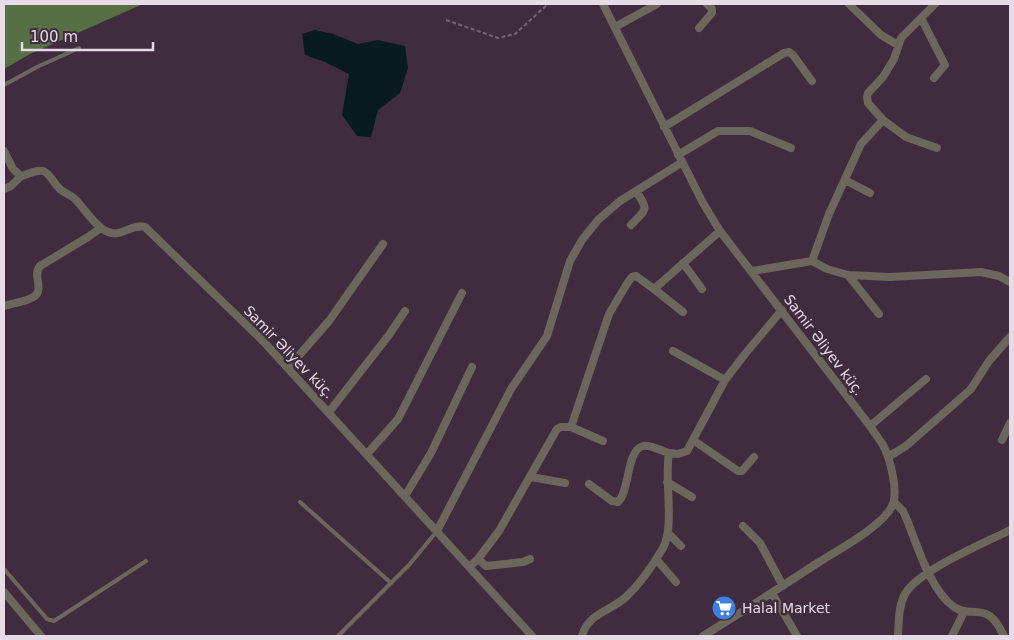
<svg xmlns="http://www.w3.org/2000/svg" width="1014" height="640" font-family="'DejaVu Sans',sans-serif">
	<rect width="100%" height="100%" fill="#3f2d3f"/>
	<path fill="#566f44" d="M4 4H143L30 54 4 69Z"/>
	<path fill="#071b20" d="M315 30 333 34 358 44 378 40 405 46 408 68 400 93 378 110 371 137 357 136 342 115 349 74 325 62 305 55 302 34Z"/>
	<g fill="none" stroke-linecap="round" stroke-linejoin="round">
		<path stroke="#746474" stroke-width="2" stroke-dasharray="4 2.5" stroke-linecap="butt" d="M446 20 498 38 515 34 548 4"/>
		<path stroke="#6d665c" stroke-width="4" d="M4 85 37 67 79 48
			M300 502 391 583
			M4 569 47 619 54 621 146 561
			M338 636 409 565 437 531"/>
		<path stroke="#6d665c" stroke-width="8" d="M603 4 703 203 720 231 870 426C874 432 879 439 883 445 890 457 898 491 893 504 885 525 838 550 819 562 781 587 742 612 703 636
			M849 4 881 35 898 45
			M921 18 945 65 934 78
			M615 27 657 4
			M699 28 712 13V9L707 4
			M883 120 906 137 937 148
			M664 127 784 53 789 52 793 55 812 81
			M4 151 13 169 21 176C27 175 36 169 43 171 50 173 53 183 59 188 63 193 70 194 75 199 84 208 96 228 108 232 121 238 132 223 145 227L263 341 532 636
			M678 155 718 131H750L791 148
			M845 180 870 193
			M4 189 11 186 21 176
			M631 225C647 208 649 211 636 191
			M812 261 829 214 861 144 883 120 868 103 867 97 868 93 883 77 894 59 901 38 935 4
			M683 263 702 289
			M752 271 812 261 827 269 848 275 890 277 981 272 999 276 1010 282
			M848 275 879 314
			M654 289 683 312
			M4 306C13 303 27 302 35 296 44 288 32 275 40 266L88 237 101 228
			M673 351 725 380
			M288 368 329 321 383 244
			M329 412 389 335 405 311
			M870 426 926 379
			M571 427 603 441
			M693 440 738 471H742L754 457
			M1002 440 1010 423
			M367 454 398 419 462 293
			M888 457 906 446 962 397 971 389 989 361 1010 337
			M531 477 565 483
			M667 482 692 497
			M589 484 612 501 618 502C630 491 626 451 643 446 649 444 662 451 669 453
			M405 496 431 453 472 367
			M894 502 903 511 907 520C918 547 930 590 954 607 965 615 978 609 988 615 996 619 1000 629 1004 636
			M743 526 760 543 783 586
			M437 531 511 389 547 336 570 261 582 240 598 220 620 201 681 163
			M668 533 681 546
			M478 559 486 566 523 562 530 559
			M656 559 676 582
			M470 566 478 559 499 531 557 429 561 427H571L609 314 628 282 632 277 636 276 654 289 720 231
			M4 592 41 636
			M772 593 797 636
			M582 636C588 613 611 611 626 597 641 583 653 565 663 548 675 526 664 480 669 453L678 454 687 451 725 380 745 354 782 310
			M898 636C899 622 898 607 905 594 919 570 983 544 1010 530
			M952 636 964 612"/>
	</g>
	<defs>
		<symbol id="supermarket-disc" viewBox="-11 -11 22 22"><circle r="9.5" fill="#3f7fe0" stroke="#3f2d3f"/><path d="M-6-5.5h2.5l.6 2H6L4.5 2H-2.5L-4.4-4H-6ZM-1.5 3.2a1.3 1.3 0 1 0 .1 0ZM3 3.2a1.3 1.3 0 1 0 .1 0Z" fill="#fff"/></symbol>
	</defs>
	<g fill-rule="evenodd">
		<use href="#supermarket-disc" x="710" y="594" width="28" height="28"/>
	</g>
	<g text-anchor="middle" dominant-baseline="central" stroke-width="5" stroke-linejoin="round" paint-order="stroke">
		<g font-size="14" fill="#e6dbe6" stroke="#3f2d3f">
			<text transform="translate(824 345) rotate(53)">Samir Əliyev küç.</text>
			<text transform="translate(289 352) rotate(46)">Samir Əliyev küç.</text>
		</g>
		<g font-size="14" fill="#e6dbe6" stroke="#3f2d3f" text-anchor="start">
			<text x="742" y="608">Halal Market</text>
		</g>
	</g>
	<rect width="1014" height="640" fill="none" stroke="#e6dbe6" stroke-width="10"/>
	<path d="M22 42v8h131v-8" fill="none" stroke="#e6dbe6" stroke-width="2.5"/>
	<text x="30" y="42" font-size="15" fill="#e6dbe6" stroke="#3f2d3f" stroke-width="4" paint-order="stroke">100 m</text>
</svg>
